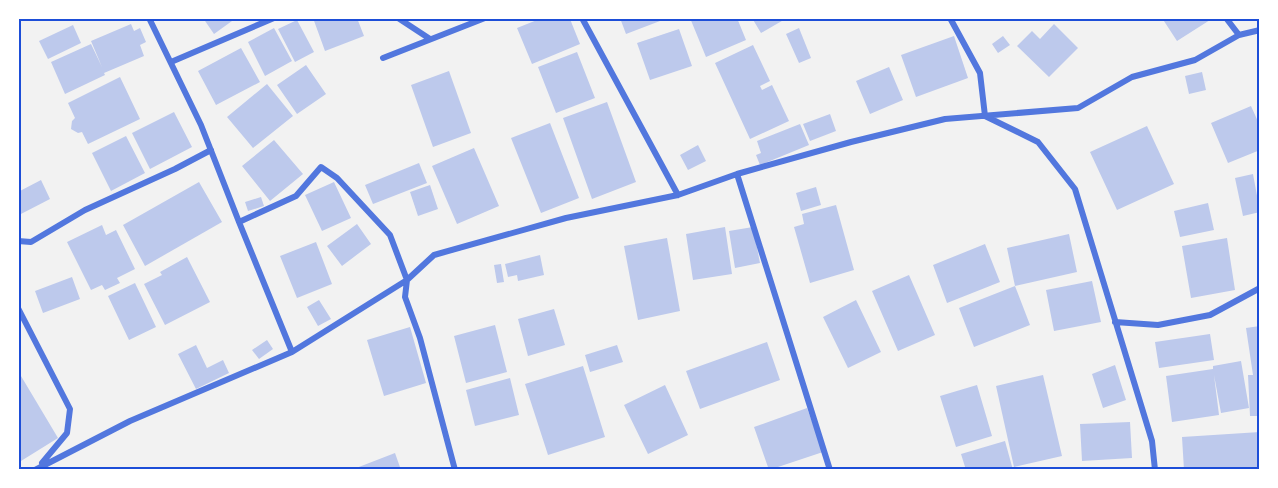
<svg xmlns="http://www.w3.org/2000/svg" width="1278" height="488" font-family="'PT Sans Narrow',sans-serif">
	<rect width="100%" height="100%" fill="#f2f2f2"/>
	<path fill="#bdc9ec" d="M203 18H230L232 21 214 34Z
		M313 18H357L364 36 325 51Z
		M542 18H564L565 21 570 19 580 44 532 64 517 28Z
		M620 18H658L660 21 626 34Z
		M690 18H737L746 40 706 57Z
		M752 18H787L761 33Z
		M1162 18H1209L1210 20 1177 41Z
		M297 20 314 52 295 62 278 29Z
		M131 24 134 31 140 28 146 42 140 45 144 56 104 73 105 75 65 94 51 62 91 44 102 67 91 41Z
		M1054 24 1078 48 1049 77 1017 46 1032 31 1040 39Z
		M73 25 81 43 48 59 39 41Z
		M274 28 292 61 265 76 248 42Z
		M799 28 811 58 799 63 786 34Z
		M679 29 692 66 650 80 637 43Z
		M954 36 968 78 916 97 901 55Z
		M1003 36 1010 45 998 53 992 44Z
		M753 45 770 81 760 86 762 90 772 85 789 121 750 139 715 63Z
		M241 48 260 82 216 105 198 71Z
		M577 52 595 98 556 113 538 67Z
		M306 65 326 94 297 114 277 85Z
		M889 67 903 100 870 114 856 81Z
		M449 71 471 133 433 147 411 85Z
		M1202 72 1206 90 1189 94 1185 76Z
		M120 77 140 119 88 144 82 132 78 133 71 129 72 121 75 118 68 103Z
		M267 84 293 116 253 148 227 117Z
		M607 102 636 182 592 199 563 118Z
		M1251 106 1260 126V150L1228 163 1211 123Z
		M174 112 192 147 150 169 132 133Z
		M830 114 836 131 810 141 803 124Z
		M550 123 579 198 541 213 511 138Z
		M800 124 809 145 760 165 756 155 761 153 757 141Z
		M1147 126 1174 184 1117 210 1090 152Z
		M126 136 145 173 111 191 92 153Z
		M274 140 303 174 270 201 242 166Z
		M698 145 706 161 688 170 680 155Z
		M474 148 499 206 457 224 432 166Z
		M419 163 427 183 373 204 365 185Z
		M1253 174 1260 212 1243 216 1235 178Z
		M41 180 50 199 19 215 18 192Z
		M199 182 222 222 145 266 123 225Z
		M334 182 351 218 322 231 305 195Z
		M430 185 438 209 418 216 410 192Z
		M816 187 821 205 801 211 796 193Z
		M261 197 264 206 248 211 245 202Z
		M1208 203 1214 230 1180 237 1174 211Z
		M836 205 854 270 810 283 794 227 804 224 802 214Z
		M357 224 371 244 342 266 327 246Z
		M102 225 106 235 116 230 135 269 117 278 120 283 105 290 102 285 91 290 67 242Z
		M725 227 732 274 693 280 686 234Z
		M753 227 760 263 735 268 729 231Z
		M1069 234 1077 272 1015 286 1007 248Z
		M667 238 680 311 638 320 624 246Z
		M1227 238 1235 290 1191 298 1182 246Z
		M316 242 332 284 297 298 280 256Z
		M985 244 1000 282 947 303 933 265Z
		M540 255 544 275 518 281 517 275 508 277 505 264Z
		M187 257 210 302 165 325 144 284 162 275 160 272Z
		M501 264 504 282 497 283 494 265Z
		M909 275 935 335 898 351 872 291Z
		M72 277 80 299 43 313 35 291Z
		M1092 281 1101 322 1054 331 1046 290Z
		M135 283 156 327 129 340 108 296Z
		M1015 286 1030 325 974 347 959 308Z
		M319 300 331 319 318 326 307 307Z
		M856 300 881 352 848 368 823 317Z
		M554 309 565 345 528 356 518 319Z
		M495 325 507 372 466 383 454 336Z
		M1260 326V416H1250L1248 375H1253L1246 328Z
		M410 327 426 383 384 396 367 340Z
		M1210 334 1214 360 1159 368 1155 342Z
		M267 340 273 349 259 359 252 350Z
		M767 342 780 380 700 409 686 371Z
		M196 345 207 368 223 360 229 373 196 389 178 354Z
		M617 345 623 362 590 372 585 355Z
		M1241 361 1249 408 1221 413 1214 375 1219 415 1172 422 1166 376 1213 369V366Z
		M1115 365 1126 400 1103 408 1092 374Z
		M583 366 605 437 548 455 525 384Z
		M18 371 58 438 21 461 18 456Z
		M1043 375 1062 456 1014 467 996 386Z
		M510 378 519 415 475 426 466 390Z
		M665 385 688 435 648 454 624 405Z
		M977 385 992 436 956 447 940 396Z
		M807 408 823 452 769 470 754 427Z
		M1130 422 1132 458 1082 461 1080 424Z
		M1260 432V470H1184L1182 437Z
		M1005 441 1013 470H966L961 454Z
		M395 453 401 470H351Z"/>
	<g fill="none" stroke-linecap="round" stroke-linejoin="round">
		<path stroke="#5277de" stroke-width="6" d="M149 18 201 125 239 222 292 352
			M398 18 430 39
			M582 18 678 195
			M950 18 980 73 985 116 1038 142 1075 189 1152 441 1155 470
			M1226 18 1239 35
			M383 58 485 18
			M171 62 274 18
			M737 174 830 470
			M239 222 296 196 321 167 337 178 390 235 407 280 405 297 420 338 455 470
			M18 241 31 242 85 210 175 169 211 150
			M18 308 70 409 67 433 42 463
			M1115 322 1158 325 1210 315 1260 288
			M35 470 130 421 292 352 407 280 434 255 566 218 678 195 737 174 851 142 945 119 1078 108 1132 77 1195 60 1239 35 1260 30"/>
	</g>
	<rect width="1278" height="488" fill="none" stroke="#ffffff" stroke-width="39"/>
	<rect x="20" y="20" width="1238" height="448" fill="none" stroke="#1d4ed8" stroke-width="2"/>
</svg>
